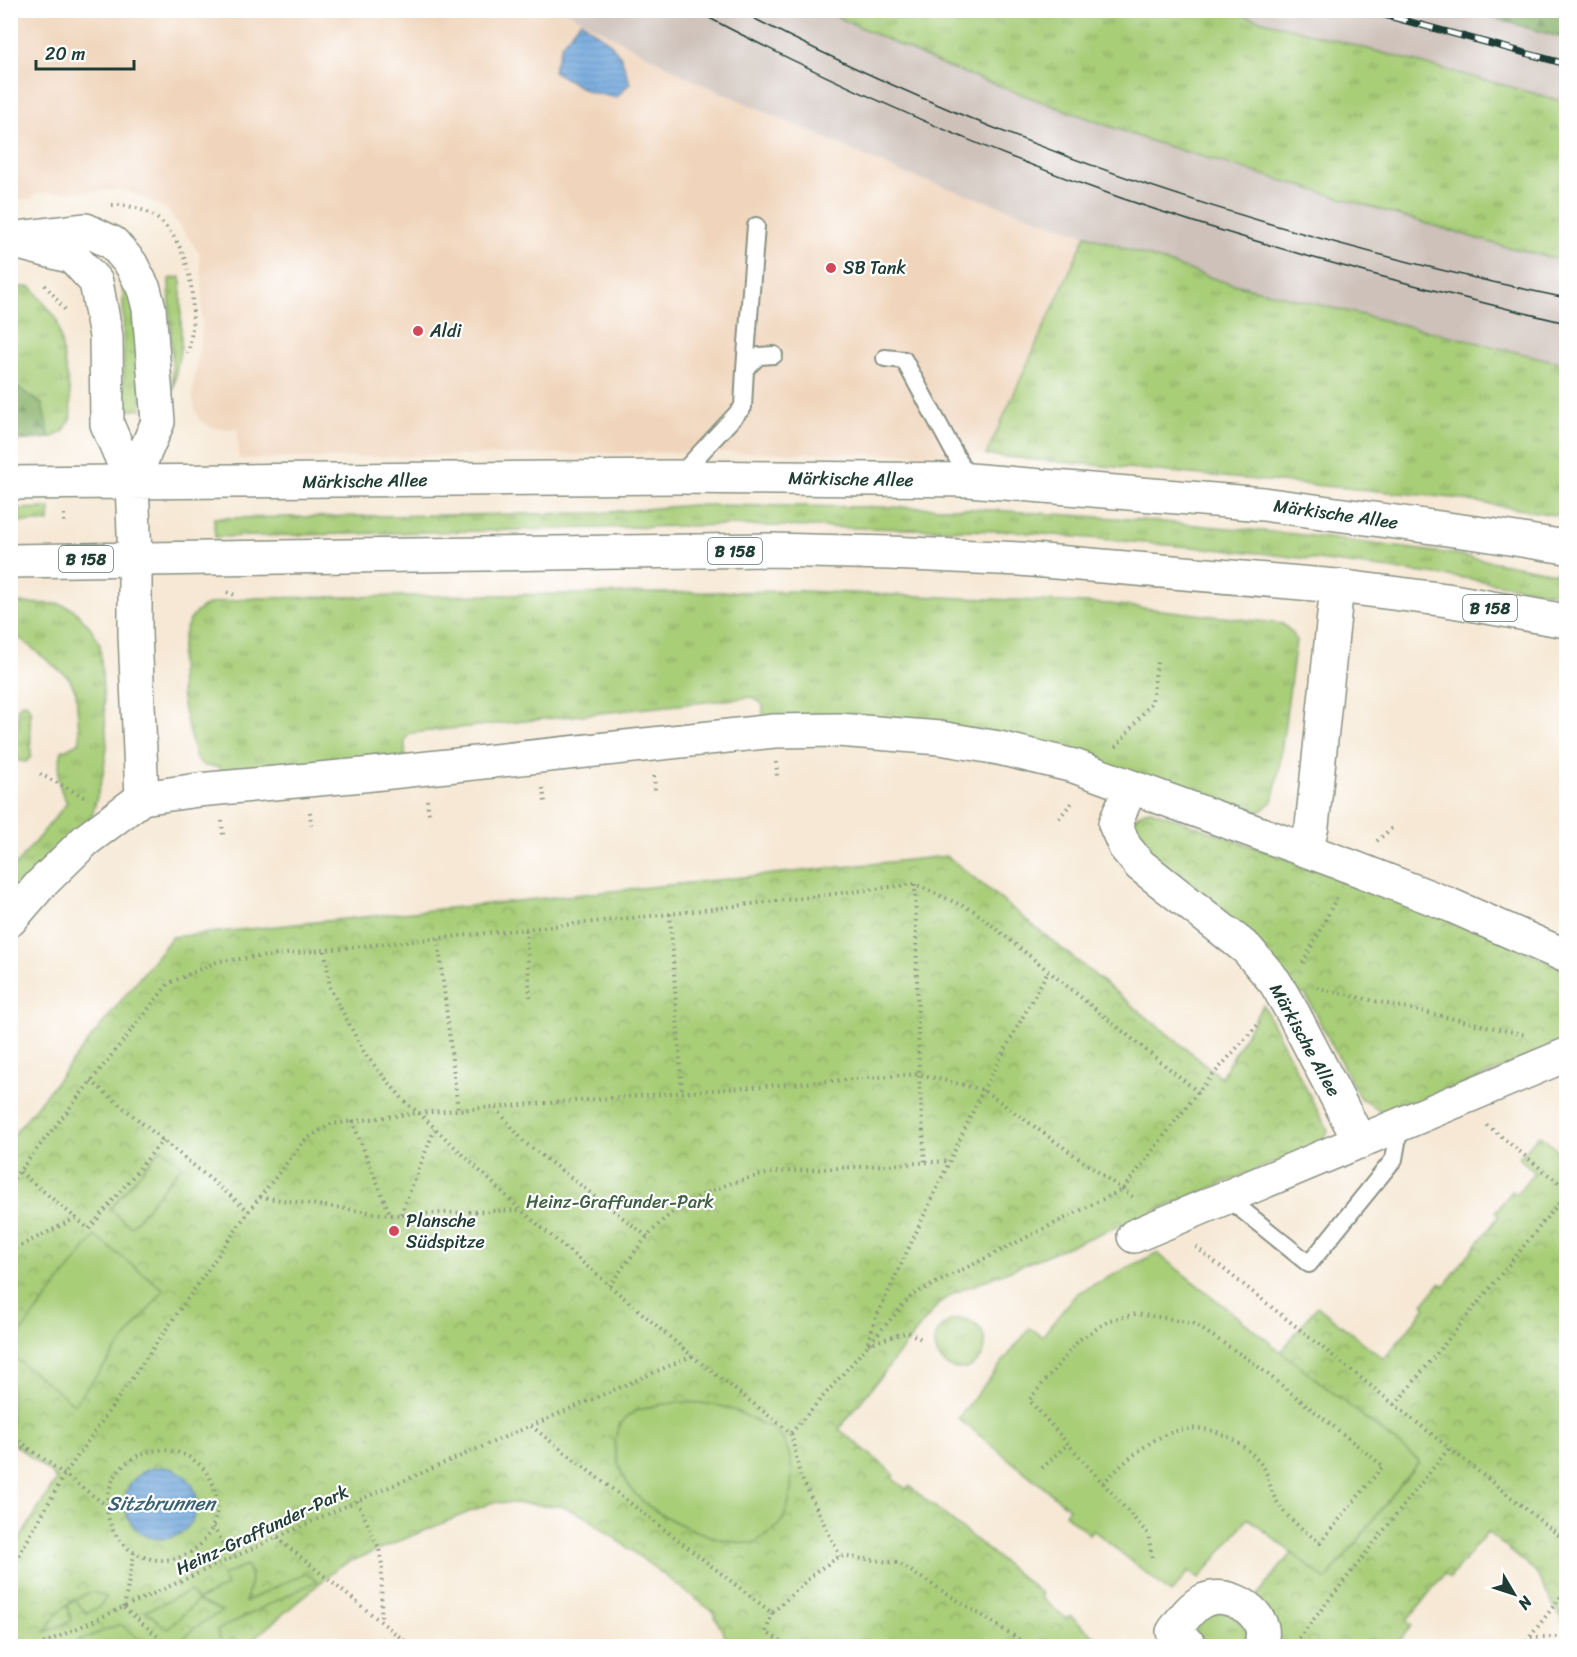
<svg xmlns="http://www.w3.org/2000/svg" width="1577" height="1657" font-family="Sriracha,sans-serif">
	<defs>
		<pattern id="grass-tufts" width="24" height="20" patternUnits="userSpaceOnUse" patternTransform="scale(1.5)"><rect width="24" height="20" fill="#a8ce78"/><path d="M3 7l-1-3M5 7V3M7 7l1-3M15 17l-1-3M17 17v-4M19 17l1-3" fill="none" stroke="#88a863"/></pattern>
		<pattern id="forest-firs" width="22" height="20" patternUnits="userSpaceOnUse" patternTransform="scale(1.5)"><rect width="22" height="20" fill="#86b168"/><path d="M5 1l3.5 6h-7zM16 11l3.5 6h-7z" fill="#6d9156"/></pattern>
		<pattern id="park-crowns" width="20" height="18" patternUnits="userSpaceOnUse" patternTransform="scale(1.5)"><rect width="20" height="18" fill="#a8ce78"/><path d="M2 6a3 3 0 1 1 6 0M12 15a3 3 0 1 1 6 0" fill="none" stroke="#88a863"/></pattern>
		<pattern id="water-rules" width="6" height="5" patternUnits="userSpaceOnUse" patternTransform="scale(1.5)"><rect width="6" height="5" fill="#6ba3da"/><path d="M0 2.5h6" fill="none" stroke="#5786b2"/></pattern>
	</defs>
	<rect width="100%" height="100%" fill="#fff"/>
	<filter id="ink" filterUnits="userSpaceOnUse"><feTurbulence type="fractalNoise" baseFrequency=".0167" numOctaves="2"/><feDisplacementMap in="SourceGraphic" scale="12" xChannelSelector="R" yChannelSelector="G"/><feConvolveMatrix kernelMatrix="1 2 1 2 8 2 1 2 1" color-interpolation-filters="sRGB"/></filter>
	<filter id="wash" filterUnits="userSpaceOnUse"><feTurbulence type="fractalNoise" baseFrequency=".008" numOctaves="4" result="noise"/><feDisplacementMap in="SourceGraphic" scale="24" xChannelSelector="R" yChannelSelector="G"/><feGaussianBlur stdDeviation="1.35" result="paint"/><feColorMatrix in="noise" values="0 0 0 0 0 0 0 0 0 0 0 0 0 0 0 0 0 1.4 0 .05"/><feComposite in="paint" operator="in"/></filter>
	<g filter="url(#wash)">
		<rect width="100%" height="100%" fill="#f6e8d4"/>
		<path fill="#f0d5bc" d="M565 10 693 80 903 173 1086 235 986 455 688 452 239 459 237 428 219 429 210 427 200 421 195 410 192 396 202 331V280L199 253 168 210 126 190 37 193 31 199H11V11Z"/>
		<path fill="#cec1b9" d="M565 11H825L942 65 1150 141 1495 244 1566 260V364L1221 281 903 173 693 80Z
			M1226 11H1470L1566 39V102Z"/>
		<path fill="url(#grass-tufts)" stroke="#648656" stroke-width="1.5" d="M825 11H1226L1566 102V261L1495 244 1150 141 942 65Z
			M1086 235 1221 281 1566 364V517L1453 498 986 455Z
			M181 277V345L173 391 169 279Z
			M126 286 133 291 142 409 124 411 123 290Z
			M10 287H31L57 319 70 394 71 418 63 432 50 438 11 441Z
			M692 505 960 508 1131 519 1295 534 1452 554 1566 575V595L1464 578 1260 553 1009 531 726 525 215 537 214 518 599 513Z
			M50 508 49 522H11V509Z
			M801 591 1109 604 1283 624 1293 634 1296 640 1278 776 1272 801 1261 811 1249 814 1192 796 763 721V705L753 697 411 733C402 739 405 747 406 757L222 776 219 767 205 766 196 759C191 737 183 713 181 691 179 663 178 614 210 604 224 600 242 600 256 598Z
			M11 603 60 604 73 609 91 628 100 645 107 747 103 774 92 816 11 899V871L67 803C56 783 57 772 62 751L80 742 76 692 69 678 11 631Z
			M22 703 27 704 30 710 31 757 26 762 14 760 11 762V740L19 726 17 709Z
			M935 1344a25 25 0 1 1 50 0a25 25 0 1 1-50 0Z
			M1217 1605 1247 1627V1640L1242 1646H1210L1188 1627Z"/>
		<path fill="url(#forest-firs)" stroke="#52774e" stroke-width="1.5" d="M1470 11H1566V39Z
			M10 382 42 404 50 438 11 441Z"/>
		<path fill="url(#park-crowns)" stroke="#648656" stroke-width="1.5" d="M1151 810 1471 925 1566 970V1042L1394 1113 1381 1111 1360 1098 1305 994 1296 993 1130 835C1133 821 1135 812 1151 810Z
			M947 856 1221 1077 1263 1005 1328 1131 1322 1143 954 1293 940 1302 839 1429 894 1474 892 1478 906 1489 909 1486 1042 1594 1040 1597 1067 1619 1070 1616 1107 1646H724L725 1636 712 1611 585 1516 560 1506 493 1502 340 1566 245 1646H11L10 1555 56 1480 51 1473 11 1442V1138L172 937Z
			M1539 1135 1566 1157V1628L1535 1571 1487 1532 1450 1578 1444 1574 1407 1621 1412 1625 1395 1646H1269L1253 1601 1292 1552 1326 1580 1419 1461 1281 1352 1317 1306 1384 1359 1426 1307 1423 1304 1440 1283 1444 1286 1499 1216 1495 1212 1512 1191 1517 1194 1535 1172 1519 1158Z"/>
		<path fill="#a8ce78" stroke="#648656" stroke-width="1.5" d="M161 1148 182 1165 131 1227 110 1209Z
			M95 1236 164 1290 74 1404 11 1355V1345Z
			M1157 1253 1419 1461 1326 1580 1248 1518 1199 1579 1189 1571 1171 1593 1093 1530 1089 1534 1065 1514 1069 1508 958 1418 1030 1328 1042 1336 1077 1293Z
			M689 1402C721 1404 733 1408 762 1424 766 1426 774 1429 777 1433 797 1452 794 1496 783 1519 780 1525 772 1531 767 1535 762 1538 757 1542 751 1543 718 1544 654 1518 633 1491 619 1474 606 1439 624 1420 637 1405 671 1403 689 1402Z
			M246 1565C255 1578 249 1588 245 1602L305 1573 317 1581 217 1630 223 1646H189L182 1640 197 1626 222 1611 197 1601 168 1629 146 1611 190 1591 197 1600 227 1586 222 1576Z
			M92 1592 107 1597 99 1607 87 1613 75 1600 68 1605 71 1621 45 1632C56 1612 69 1599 92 1592Z
			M120 1624 148 1646H67Z"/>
		<path fill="url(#water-rules)" stroke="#457087" stroke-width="1.5" d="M581 21 609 42 621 57 630 83 616 98 587 91 553 71 562 44Z
			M125 1503a36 36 0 1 1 72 0a36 36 0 1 1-72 0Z"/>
	</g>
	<g filter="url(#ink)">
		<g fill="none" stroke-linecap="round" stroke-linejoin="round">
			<defs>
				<path id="lane" d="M885 358 904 360 969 480
					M745 369 756 226
					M679 476 743 407 745 369 759 356 774 355
					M1225 1196 1309 1264 1394 1159 1400 1125"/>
				<path id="street" d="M10 239 86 230 113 243 131 264 144 289 149 308 158 422 132 482
					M23 244 73 257 96 282 106 336 107 424 132 482
					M135 558V634L142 798
					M1130 788 1115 824 1125 847 1140 865 1247 949 1275 982 1293 1013 1360 1142
					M1306 850 1312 826 1337 586
					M10 920 40 885 86 840 142 798 198 790 363 775 774 731 838 730 940 738 999 748 1074 766 1352 867 1450 905 1566 956
					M1134 1236 1566 1055
					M1190 1646 1173 1632C1181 1621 1192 1605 1205 1600 1226 1591 1256 1607 1262 1628 1263 1634 1262 1641 1261 1646"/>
				<path id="primary" d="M132 482 135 558
					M10 483 678 477 969 480 1263 504 1484 534 1566 547
					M10 561 622 552 771 550 890 553 1020 559 1337 586 1447 600 1566 621"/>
			</defs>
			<use href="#lane" stroke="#8a9284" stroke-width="20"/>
			<use href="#street" stroke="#8a9284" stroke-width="36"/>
			<use href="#primary" stroke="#8a9284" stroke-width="36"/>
			<path stroke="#8a9284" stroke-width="4" stroke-dasharray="1.5 4.5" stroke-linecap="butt" d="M112 205C188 203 202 295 188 353
				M45 285 67 312
				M64 514V524
				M227 592 235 595
				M1116 747 1152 702 1157 662
				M776 762 777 776
				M40 774 88 799
				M654 776 655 790
				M543 788 545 802
				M427 800 429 814
				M310 812 311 826
				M1059 818 1074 800
				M222 821 223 835
				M1377 841 1393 827
				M915 884 919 1074 925 1162
				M670 914 682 1092
				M526 930 530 997
				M438 939 458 1110
				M325 951 330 988 365 1054 406 1103 419 1113 521 1210 692 1356 791 1433 800 1475 840 1556
				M1303 963 1338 895
				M1317 988 1526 1035
				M91 1081 249 1211
				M496 1108 524 1142 648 1237
				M352 1121 390 1214
				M1487 1125 1566 1189
				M20 1172 89 1229 163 1140
				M10 1183 169 983 219 961 670 914 915 884 974 911 1198 1092
				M260 1197 390 1215 521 1210
				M401 1214 435 1128
				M1196 1247 1566 1541
				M10 1251 76 1218
				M609 1286C625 1265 640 1243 659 1224 688 1195 737 1179 776 1172L949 1161
				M868 1342 874 1322 983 1090 1048 971
				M868 1344 908 1332 923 1340
				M1395 1405 1566 1194
				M531 1426 772 1613 817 1571 840 1556 898 1563 1030 1646
				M791 1433 912 1295 1123 1189 1198 1092 1260 1022
				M10 1434 107 1506
				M10 1445 30 1450
				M107 1505a55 55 0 1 1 110 0a55 55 0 1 1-110 0Z
				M1042 1468 1068 1444
				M1103 1483C1138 1449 1178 1410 1230 1438 1243 1445 1255 1455 1264 1468 1269 1477 1270 1489 1275 1498 1285 1518 1303 1529 1320 1543L1383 1466 1251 1361 1194 1324 1167 1318 1136 1314 1110 1320 1079 1340 1029 1400 1148 1534 1152 1557
				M357 1501 379 1548 382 1565 381 1621
				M213 1527 232 1558
				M277 1538 411 1646
				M10 1571 65 1474 249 1211 305 1140 331 1124 419 1113 919 1074 983 1090 1136 1199
				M124 1607 134 1553
				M124 1608 169 1646
				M772 1613 766 1632 788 1646
				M1531 1637H1566
				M1295 1643 1449 1448
				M38 1646 357 1501 692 1356
				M1523 1646 1566 1590"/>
			<use href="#lane" stroke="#fff" stroke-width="16"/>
			<use href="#street" stroke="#fff" stroke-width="33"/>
			<use href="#primary" stroke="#fff" stroke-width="33"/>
			<path stroke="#1f3d34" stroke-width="1.5" d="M694 10C832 83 974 147 1121 198 1267 248 1416 287 1566 323
				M738 10C997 146 1281 239 1566 298"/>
			<defs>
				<path id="rail" d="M1366 10 1566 64"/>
			</defs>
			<use href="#rail" stroke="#1f3d34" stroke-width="7"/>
			<use href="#rail" stroke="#fff" stroke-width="4.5" stroke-dasharray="14" stroke-linecap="butt"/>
		</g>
	</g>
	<g fill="#d1495b" stroke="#fff" stroke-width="2">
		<circle cx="831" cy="268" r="6"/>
		<circle cx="418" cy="331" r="6"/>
		<circle cx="394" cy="1231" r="6"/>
	</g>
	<g text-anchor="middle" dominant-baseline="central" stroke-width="4.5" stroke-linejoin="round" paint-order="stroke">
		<g fill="#fff" stroke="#627771" stroke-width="1.5">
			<rect x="708" y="538" width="54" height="26" rx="4.5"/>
			<rect x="59" y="546" width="54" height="26" rx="4.5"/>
			<rect x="1463" y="595" width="54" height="26" rx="4.5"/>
		</g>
		<g font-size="16" font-weight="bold" fill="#1f3d34">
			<text x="735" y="551">B 158</text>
			<text x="86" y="559">B 158</text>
			<text x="1490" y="608">B 158</text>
		</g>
		<g font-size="18" fill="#1f3d34" stroke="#fff" text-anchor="start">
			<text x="843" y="268">SB Tank</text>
			<text x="430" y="331">Aldi</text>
			<text x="406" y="1221">Plansche<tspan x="406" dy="21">Südspitze</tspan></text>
		</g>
		<g font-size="18" fill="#1f3d34" stroke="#fff">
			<text transform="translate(851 479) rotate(1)">Märkische Allee</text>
			<text transform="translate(365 481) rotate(-1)">Märkische Allee</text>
			<text transform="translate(1336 514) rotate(8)">Märkische Allee</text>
			<text transform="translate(1305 1040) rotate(61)">Märkische Allee</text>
			<text transform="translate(262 1530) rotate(-25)">Heinz-Graffunder-Park</text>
		</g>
		<g font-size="18" fill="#416145" stroke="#fff">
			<text x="620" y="1202">Heinz-Graffunder-Park</text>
		</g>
		<g font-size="20" font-style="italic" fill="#3a616e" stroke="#fff">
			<text x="161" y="1503">Sitzbrunnen</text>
		</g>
	</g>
	<rect width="1577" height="1657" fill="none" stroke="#fff" stroke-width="36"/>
	<g transform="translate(1514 1594) rotate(129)" stroke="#ffffff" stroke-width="4.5" paint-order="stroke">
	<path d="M0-4.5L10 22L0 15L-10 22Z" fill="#1f3d34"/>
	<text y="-9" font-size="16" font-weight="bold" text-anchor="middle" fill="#1f3d34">N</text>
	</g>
	<path d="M36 60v9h98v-9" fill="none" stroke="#1f3d34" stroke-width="3"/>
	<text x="45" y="60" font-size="18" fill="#1f3d34" stroke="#ffffff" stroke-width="4.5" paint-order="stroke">20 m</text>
</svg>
